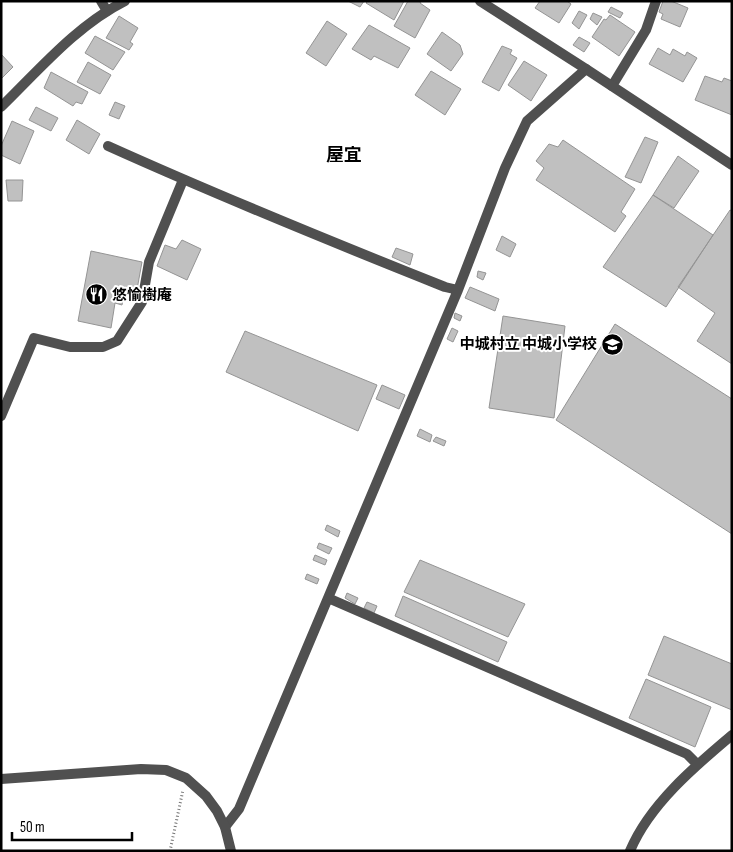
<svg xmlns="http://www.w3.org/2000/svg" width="733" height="852" font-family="'Sofia Sans Condensed','Noto Sans JP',sans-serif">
	<rect width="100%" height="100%" fill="#fff"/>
	<path fill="#c0c0c0" stroke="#949494" d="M348 1H364L360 7Z
		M368 1H404L394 20 366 3Z
		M408 1H421L420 3 430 10 415 38 394 26Z
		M540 1H567L571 4 559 23 535 8Z
		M663 1H671L688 8 680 27 661 19 663 14 659 12Z
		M611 7 623 13 620 18 608 12Z
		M579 11 587 15 579 29 572 23Z
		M593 13 602 17 597 25 590 19Z
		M610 15 635 32 619 56 592 37 604 19 606 20Z
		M119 16 138 28 130 42 133 44 129 50 106 38Z
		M327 21 347 34 326 66 306 53Z
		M369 25 410 48 398 68 374 56 371 60 352 49Z
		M442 32 460 45 463 54 451 71 427 54Z
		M95 36 125 52 113 70 85 53Z
		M579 37 590 43 584 52 573 45Z
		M502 46 512 50 510 54 517 58 499 91 482 82Z
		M658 48 670 55 673 49 685 56 687 52 697 58 683 82 649 64Z
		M1 54 13 67 2 78 1 77Z
		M524 61 547 75 531 101 508 85Z
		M88 62 111 75 100 94 77 82Z
		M431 71 461 89 445 115 415 95Z
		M51 72 88 92 82 104 76 102 73 106 44 88Z
		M705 76 722 82 724 78 732 81V115L695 100Z
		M115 102 125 106 119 119 109 115Z
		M36 107 58 118 51 131 29 120Z
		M77 120 100 134 89 154 66 140Z
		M12 121 34 131 20 164 1 155V146Z
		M645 137 658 142 641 183 625 177Z
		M563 140 635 189 621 212 626 216 615 232 536 180 544 168 536 161 549 144 558 147Z
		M678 156 699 171 674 208 653 195Z
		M6 180H23L22 201H8Z
		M653 195 713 235 666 307 603 267Z
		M730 210 732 211V364L697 341 715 313 678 287Z
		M502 236 516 244 510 257 496 250Z
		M182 240 201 249 187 280 157 266 165 245 176 249Z
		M396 248 413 254 410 265 392 257Z
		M91 251 142 262 136 295 124 294 122 305 115 303 111 328 78 321Z
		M478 271 486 273 483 280 477 277Z
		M470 287 499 299 495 311 465 298Z
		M455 313 462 316 460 321 454 318Z
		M503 316 565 326 554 418 489 408Z
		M615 324 732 399V534L556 420Z
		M452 328 458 331 453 342 447 339Z
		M245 331 377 385 358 431 226 372Z
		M382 385 405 395 399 409 376 399Z
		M420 429 432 435 430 442 417 436Z
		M436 437 446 441 444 446 433 441Z
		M327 525 340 531 338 537 325 530Z
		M319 543 332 548 329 554 317 548Z
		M315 555 327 560 325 565 313 560Z
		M420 560 525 604 508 637 404 592Z
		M307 574 319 579 317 584 305 579Z
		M347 593 358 598 355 604 345 598Z
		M403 596 507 642 498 662 395 616Z
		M367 602 377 606 374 613 364 608Z
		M664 636 732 664V710L648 675Z
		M646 679 711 707 695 747 629 718Z"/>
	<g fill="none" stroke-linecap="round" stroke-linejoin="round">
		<path stroke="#727272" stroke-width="3" stroke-dasharray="1 2.5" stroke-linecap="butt" d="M170 851 183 790"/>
		<path stroke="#505050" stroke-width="10" d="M101 1 107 11
			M612 86 646 30 656 1
			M108 146C219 196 332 242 445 287L458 290
			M1 416 34 338 70 347H103L117 341 142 302 149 262 183 180
			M328 598 687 754 697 764
			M225 827 239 809 458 290 505 168 527 121 586 69
			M630 851C649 805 695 766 732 735"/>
		<path stroke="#505050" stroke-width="10" d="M480 1 586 69 732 165
			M1 107C39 70 77 25 125 1
			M1 779 141 769 166 770 186 778 206 796 217 811 225 827 231 851"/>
	</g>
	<defs>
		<symbol id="restaurant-disc" viewBox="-11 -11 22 22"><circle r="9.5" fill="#000" stroke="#fff"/><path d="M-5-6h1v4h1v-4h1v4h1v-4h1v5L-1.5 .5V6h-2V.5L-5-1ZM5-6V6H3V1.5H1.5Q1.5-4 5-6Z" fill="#fff"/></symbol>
		<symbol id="school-disc" viewBox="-11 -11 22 22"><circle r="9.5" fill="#000" stroke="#fff"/><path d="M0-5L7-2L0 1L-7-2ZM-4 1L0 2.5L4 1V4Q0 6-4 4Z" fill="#fff"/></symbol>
	</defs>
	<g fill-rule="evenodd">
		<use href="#restaurant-disc" x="84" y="282" width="25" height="25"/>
		<use href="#school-disc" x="600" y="332" width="25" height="25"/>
	</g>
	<g text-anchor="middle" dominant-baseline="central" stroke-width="4" stroke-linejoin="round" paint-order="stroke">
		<g font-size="15" font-weight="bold" fill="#000" stroke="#fff" text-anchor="start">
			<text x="112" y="295">悠愉樹庵</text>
			<text x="597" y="344" text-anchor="end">中城村立 中城小学校</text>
		</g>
		<g font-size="18" font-weight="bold" fill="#000" stroke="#fff">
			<text x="344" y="155">屋宜</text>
		</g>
	</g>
	<rect width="733" height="852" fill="none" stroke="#000000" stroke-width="5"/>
	<path d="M12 832v8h120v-8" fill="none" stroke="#000000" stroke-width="2.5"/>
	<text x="20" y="832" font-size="15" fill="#000000" stroke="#ffffff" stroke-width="4" paint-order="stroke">50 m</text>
</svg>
